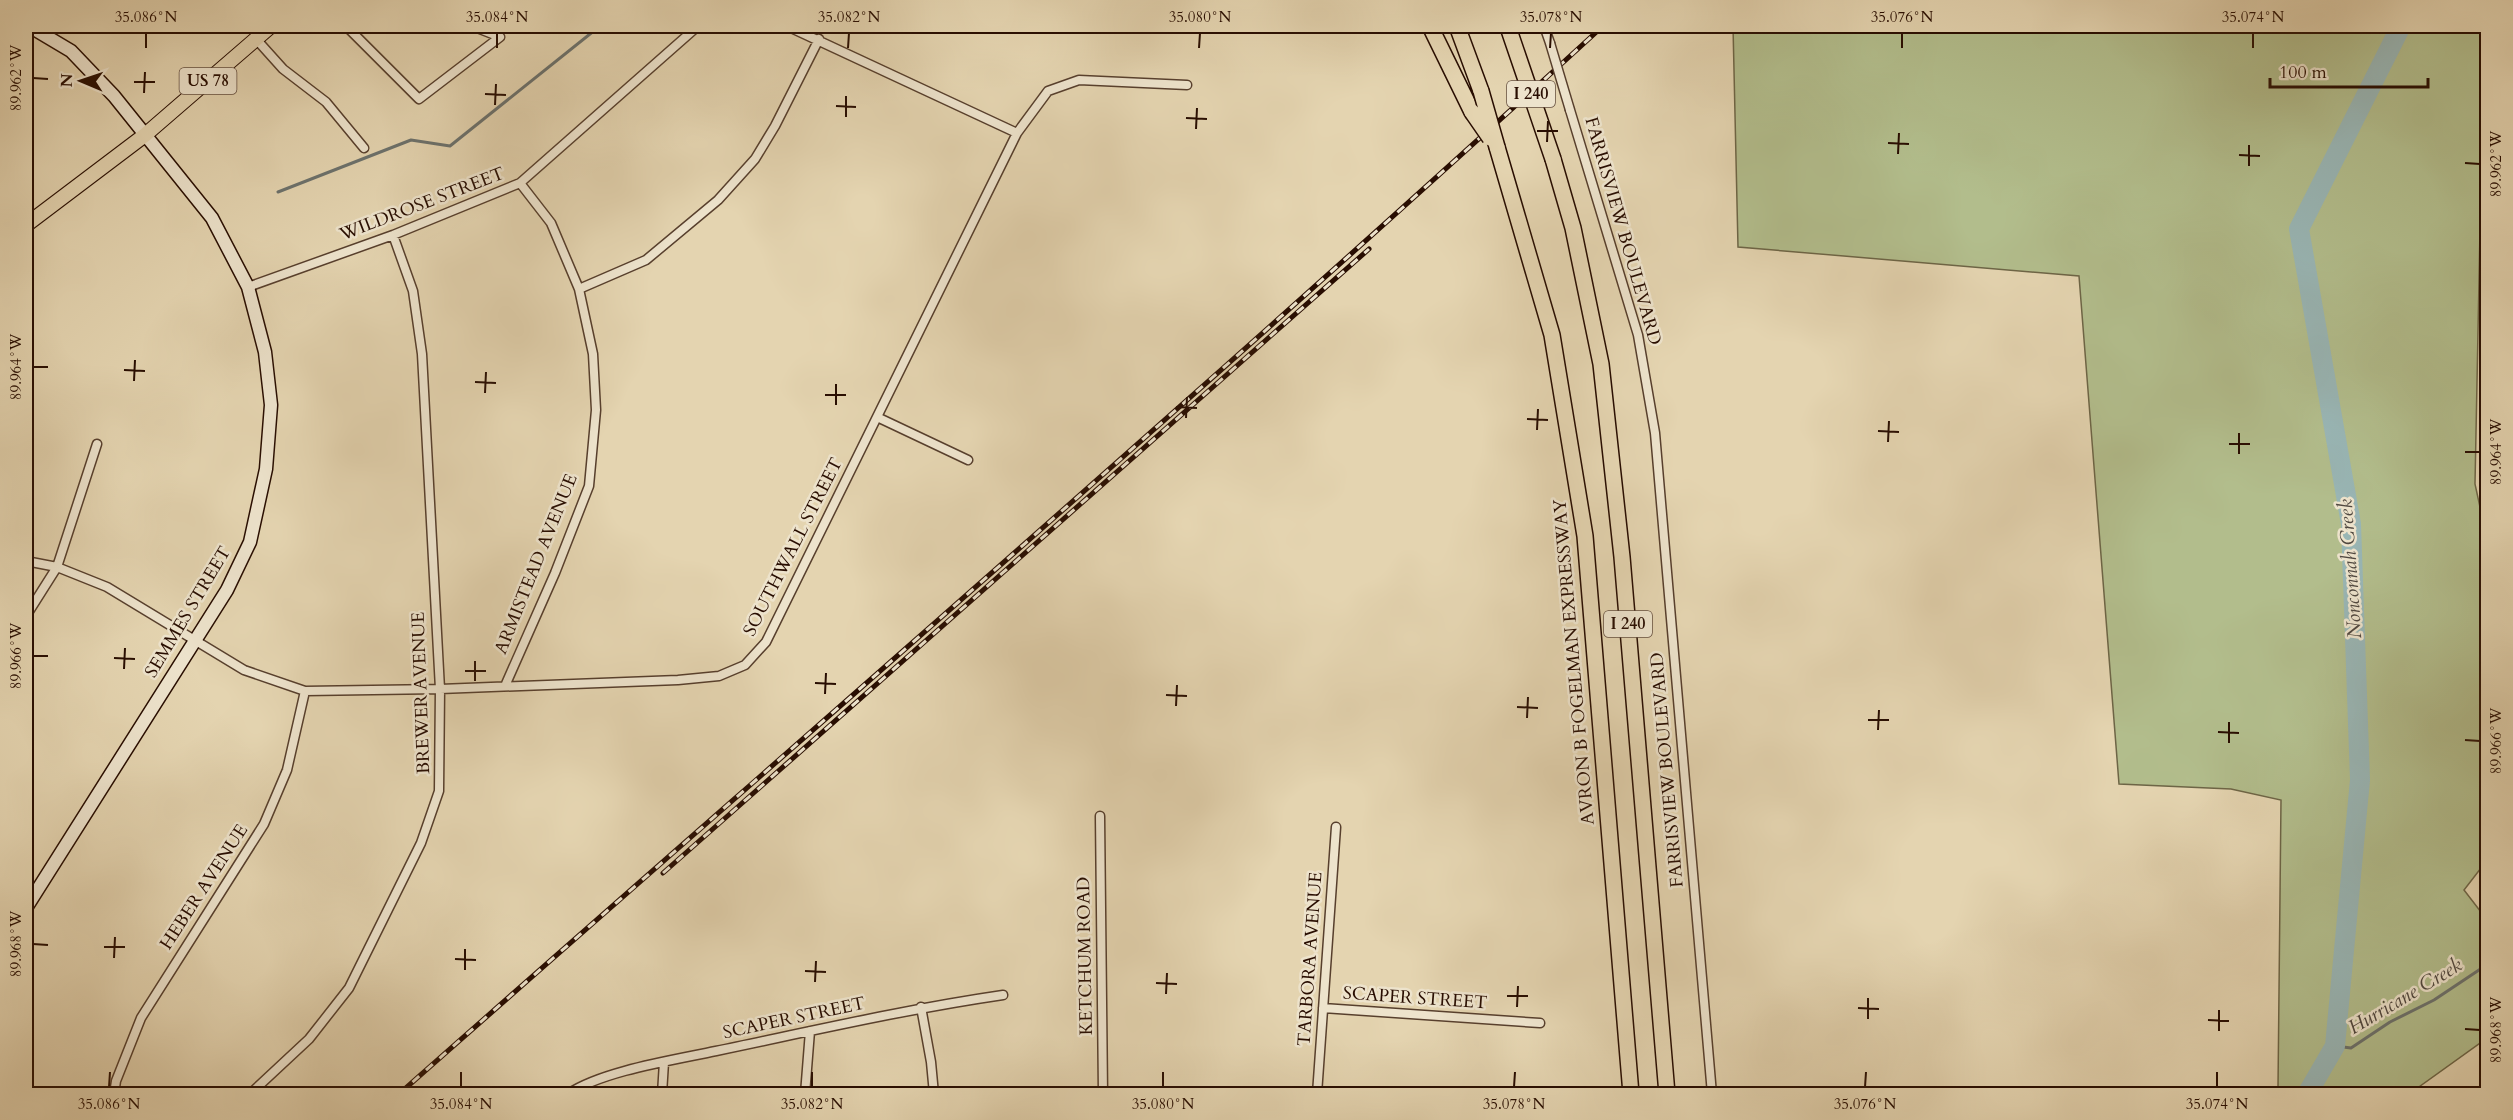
<svg xmlns="http://www.w3.org/2000/svg" width="2513" height="1120" font-family="Cardo,serif">
	<rect width="100%" height="100%" fill="#e4d4b0"/>
	<filter id="stains"><feTurbulence type="fractalNoise" baseFrequency=".00333" numOctaves="4"/><feColorMatrix values="0 0 0 0 .2 0 0 0 0 .09 0 0 0 0 .02 0 0 0 .5 -.17"/></filter>
	<radialGradient id="worn" r=".72"><stop offset=".6" stop-color="#630" stop-opacity="0"/><stop offset="1" stop-color="#630" stop-opacity=".3"/></radialGradient>
	<path fill="#b2bd8c" stroke="#6d6546" stroke-width="1.5" d="M1733 26H2484L2475 484 2488 544V859L2464 890 2484 916 2487 914V1038L2409 1094H2276L2278 1088 2281 800 2231 789 2119 784 2079 276 1738 247Z"/>
	<g fill="none" stroke-linecap="round" stroke-linejoin="round">
		<path stroke="#6c726d" stroke-width="3" d="M278 192 411 140 450 146 600 26
			M2335 1046 2351 1048 2390 1022 2434 1000 2488 964"/>
		<path stroke="#99b6b5" stroke-width="20" d="M2307 1094 2335 1046 2360 780 2351 524 2299 229 2401 26"/>
		<defs>
			<path id="street" d="M346 26 419 99 500 37 472 26
				M787 26 1017 133
				M1544 26 1550 43
				M256 39 283 69 326 102 364 148
				M1570 110 1638 335 1655 433 1712 1094
				M248 287 393 235 520 183 698 26
				M579 289 646 260 718 200 755 159 775 126 819 39
				M877 417 968 460
				M26 561 57 567 107 587 244 670 305 691 440 689 678 680 719 676 745 665 766 642 1017 133 1048 91 1079 80 1187 85
				M26 616 57 567 97 444
				M505 686 555 573 589 486 596 410 593 354 579 289 551 223 520 183
				M1100 816 1103 1094
				M921 1007 931 1062 934 1094
				M1323 1008 1540 1023
				M114 1094 116 1081 141 1018 264 824 287 770 305 691
				M250 1094 309 1039 349 988 421 843 439 791 440 689 422 354 413 291 393 235
				M568 1094C602 1071 674 1060 716 1051 812 1031 907 1009 1003 995
				M662 1094 664 1062
				M805 1094 810 1031
				M1317 1094 1336 827"/>
			<path id="secondary" d="M26 908 227 590 250 542 266 469 271 405 265 352 248 287 212 218 114 96 71 51 29 26"/>
			<path id="primary" d="M26 225 145 135 271 26"/>
			<path id="highway" d="M1430 26 1472 112
				M1457 26 1481 91
				M1497 147 1552 335 1585 536 1631 1094
				M1553 159 1573 228 1601 364 1622 557 1667 1094"/>
		</defs>
		<use href="#street" stroke="#573f2d" stroke-width="11"/>
		<use href="#secondary" stroke="#280d01" stroke-width="15"/>
		<use href="#primary" stroke="#280d01" stroke-width="16"/>
		<use href="#highway" stroke="#280d01" stroke-width="18"/>
		<use href="#street" stroke="#ede3cc" stroke-width="8"/>
		<use href="#secondary" stroke="#ede3cc" stroke-width="12"/>
		<use href="#primary" stroke="#e4d4b0" stroke-width="14"/>
		<use href="#highway" stroke="#e4d4b0" stroke-width="15"/>
		<defs>
			<path id="rail" d="M663 873 1369 249
				M399 1094C801 739 1207 388 1603 26"/>
		</defs>
		<use href="#rail" stroke="#280d01" stroke-width="5"/>
		<use href="#rail" stroke="#ede3cc" stroke-width="3" stroke-dasharray="9" stroke-linecap="butt"/>
		<defs>
			<path id="street-bridge" d="M1550 43 1570 110"/>
			<path id="highway-bridge" d="M1509 30 1553 159
				M1481 91 1497 147
				M1472 112 1490 138"/>
		</defs>
		<use href="#street-bridge" stroke="#573f2d" stroke-width="11" stroke-linecap="butt"/>
		<use href="#highway-bridge" stroke="#280d01" stroke-width="18" stroke-linecap="butt"/>
		<use href="#street-bridge" stroke="#ede3cc" stroke-width="8"/>
		<use href="#highway-bridge" stroke="#e4d4b0" stroke-width="15"/>
	</g>
	<path fill="none" stroke="#280d01" stroke-width="2" d="M146 48V33M497 48V33M848 48 849 33M1199 48 1200 33M1550 48 1551 33M1902 48V33M2253 48V33M33 78 48 79M134 82H155M144 93 145 72M485 94 506 95M495 105 496 84M836 106 856 107M846 117V96M1186 118 1207 119M1196 129 1197 108M1537 131H1558M1547 142 1548 121M1888 143 1909 144M1898 154 1899 133M2239 155 2260 156M2465 163 2480 164M2249 166V145M33 367H48M124 370 145 371M134 381 135 360M475 382 496 383M485 393 486 372M825 395H846M836 405V384M1176 407 1197 408M1186 418 1187 397M1527 419 1548 420M1537 430 1538 409M1878 431 1899 432M1888 442 1889 421M2229 444H2250M2465 452H2480M2239 454V433M33 656H48M114 658 135 659M124 669 125 648M465 671H486M475 681V661M815 683 836 684M825 694 826 673M1166 695 1187 696M1176 706 1177 685M1517 707 1538 708M1527 718 1528 697M1868 720H1889M1878 730 1879 710M2218 732 2239 733M2465 740 2480 741M2229 743V722M33 944 48 945M104 947H125M114 958 115 937M455 959 476 960M465 970V949M805 971 826 972M815 982 816 961M1156 983 1177 984M1166 994 1167 973M1507 996H1528M1517 1007 1518 986M1858 1008 1879 1009M1868 1019V998M2208 1020 2229 1021M2465 1029 2480 1030M2219 1031V1010M109 1087 110 1072M461 1087V1072M812 1087V1072M1163 1087V1072M1514 1087 1515 1072M1865 1087 1866 1072M2217 1087V1072"/>
	<g text-anchor="middle" dominant-baseline="central" stroke-width="5" stroke-linejoin="round" paint-order="stroke">
		<g fill="#ede3cc" stroke="#634d3e" stroke-width="1.5">
			<rect x="179.5" y="68" width="57" height="26" rx="4.5"/>
			<rect x="1507" y="81" width="48" height="26" rx="4.5"/>
			<rect x="1604" y="611" width="48" height="26" rx="4.5"/>
		</g>
		<g font-size="16" font-weight="bold" fill="#280d01">
			<text x="208" y="81">US 78</text>
			<text x="1531" y="94">I 240</text>
			<text x="1628" y="624">I 240</text>
		</g>
		<g font-size="18" fill="#280d01" stroke="#ede3cc">
			<text transform="translate(422 204) rotate(-21)">WILDROSE STREET</text>
			<text transform="translate(1623 231) rotate(74)">FARRISVIEW BOULEVARD</text>
			<text transform="translate(793 547) rotate(-63)">SOUTHWALL STREET</text>
			<text transform="translate(536 564) rotate(-68)">ARMISTEAD AVENUE</text>
			<text transform="translate(188 612) rotate(-59)">SEMMES STREET</text>
			<text transform="translate(1574 662) rotate(-95)">AVRON B FOGELMAN EXPRESSWAY</text>
			<text transform="translate(421 693) rotate(-92)">BREWER AVENUE</text>
			<text transform="translate(1667 770) rotate(-95)">FARRISVIEW BOULEVARD</text>
			<text transform="translate(204 887) rotate(-57)">HEBER AVENUE</text>
			<text transform="translate(1085 956) rotate(-91)">KETCHUM ROAD</text>
			<text transform="translate(1310 959) rotate(-86)">TARBORA AVENUE</text>
			<text transform="translate(1415 998) rotate(4)">SCAPER STREET</text>
			<text transform="translate(794 1018) rotate(-12)">SCAPER STREET</text>
		</g>
		<g font-size="20" font-style="italic" fill="#504840" stroke="#ede3cc">
			<text transform="translate(2350 569) rotate(-94)">Nonconnah Creek</text>
			<text transform="translate(2405 996) rotate(-31)">Hurricane Creek</text>
		</g>
	</g>
	<rect width="2513" height="1120" fill="none" stroke="#e4d4b0" stroke-width="66"/>
	<g transform="translate(81 81) rotate(272)" stroke="#ede3cc" stroke-width="4.5" paint-order="stroke">
	<path d="M0-4.5L10 22L0 15L-10 22Z" fill="#280d01"/>
	<text y="-9" font-size="16" font-weight="bold" text-anchor="middle" fill="#280d01">N</text>
	</g>
	<path d="M2270 78v9h158v-9" fill="none" stroke="#280d01" stroke-width="3"/>
	<text x="2279" y="78" font-size="18" fill="#280d01" stroke="#ede3cc" stroke-width="4.5" paint-order="stroke">100 m</text>
	<rect x="33" y="33" width="2447" height="1054" fill="none" stroke="#280d01" stroke-width="2"/>
	<g font-size="15" text-anchor="middle" fill="#280d01">
		<text x="146" y="22">35.086°N</text>
		<text x="497" y="22">35.084°N</text>
		<text x="849" y="22">35.082°N</text>
		<text x="1200" y="22">35.080°N</text>
		<text x="1551" y="22">35.078°N</text>
		<text x="1902" y="22">35.076°N</text>
		<text x="2253" y="22">35.074°N</text>
		<text transform="translate(16 78) rotate(-90)" y="5">89.962°W</text>
		<text transform="translate(2496 164) rotate(-90)" y="5">89.962°W</text>
		<text transform="translate(16 367) rotate(-90)" y="5">89.964°W</text>
		<text transform="translate(2496 452) rotate(-90)" y="5">89.964°W</text>
		<text transform="translate(16 656) rotate(-90)" y="5">89.966°W</text>
		<text transform="translate(2496 741) rotate(-90)" y="5">89.966°W</text>
		<text transform="translate(16 944) rotate(-90)" y="5">89.968°W</text>
		<text transform="translate(2496 1030) rotate(-90)" y="5">89.968°W</text>
		<text x="109" y="1109">35.086°N</text>
		<text x="461" y="1109">35.084°N</text>
		<text x="812" y="1109">35.082°N</text>
		<text x="1163" y="1109">35.080°N</text>
		<text x="1514" y="1109">35.078°N</text>
		<text x="1865" y="1109">35.076°N</text>
		<text x="2217" y="1109">35.074°N</text>
	</g>
	<rect width="100%" height="100%" filter="url(#stains)"/>
	<rect width="100%" height="100%" fill="url(#worn)"/>
</svg>
